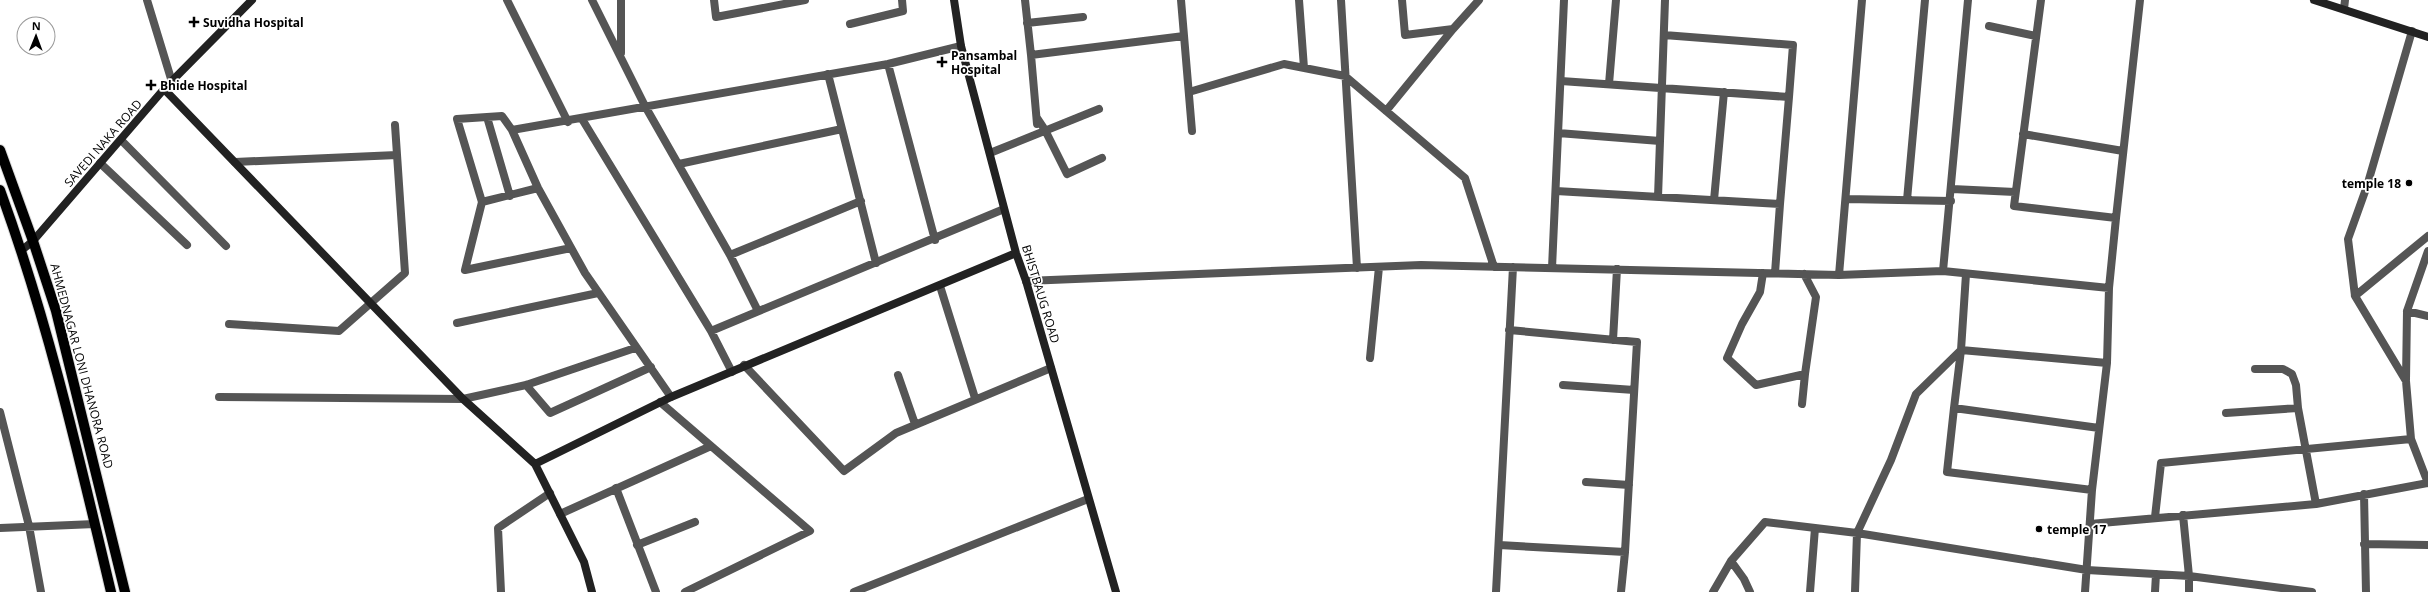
<svg xmlns="http://www.w3.org/2000/svg" width="2428" height="592" font-family="'Open Sans',sans-serif">
	<rect width="100%" height="100%" fill="#fff"/>
	<g fill="none" stroke-linecap="round" stroke-linejoin="round">
		<defs>
			<path id="primary" d="M0 150 33 241 56 311 125 592
				M0 190C48 321 79 457 111 592"/>
		</defs>
		<use href="#primary" stroke="#dbdbdb" stroke-width="12"/>
		<path stroke="#555" stroke-width="8" d="M147 0 172 82
			M507 0 568 122
			M592 0 645 106 730 255 758 311
			M621 0V53
			M714 0 716 17 805 0
			M1025 0 1031 55 1184 36
			M1181 0 1192 131
			M1299 0 1304 68
			M1341 0 1357 268
			M1402 0 1405 35 1453 29 1479 0
			M2041 0 2014 206 2116 218
			M2344 9 2345 0
			M1027 23 1083 17
			M850 24 903 11 902 0
			M1989 26 2036 36
			M2412 31 2367 186 2348 239 2355 296 2406 381 2411 439 2428 483
			M1664 35 1793 45 1789 97
			M1031 55 1037 124
			M888 64 935 240
			M828 74 876 263
			M1561 81 1789 97 1780 204
			M1609 84 1616 0
			M1189 92 1284 64 1345 76 1465 178 1494 267
			M1386 111 1453 29
			M487 117 510 196
			M1037 118 1045 130 1067 174 1102 158
			M582 119 711 331 732 372
			M512 130 502 116 457 119 482 202 465 270 571 248
			M1558 133 1660 141
			M2023 134 2123 151
			M121 140 226 246
			M990 153 1099 109
			M235 162 397 155
			M100 163 187 245
			M679 164 842 129
			M1952 189 2015 192
			M1556 191 1780 204 1775 273
			M1658 197 1665 0
			M1846 199 1951 201
			M1714 200 1724 92
			M1907 200 1925 0
			M482 202 538 188
			M2428 251 2407 311 2428 316
			M730 255 861 201
			M1552 268 1564 0
			M1943 271 1968 0
			M1763 273 1760 292 1742 324 1727 358 1756 385 1805 374 1816 297 1804 274
			M1966 274 1961 350 2107 363
			M1839 275 1862 0
			M1026 281 1421 265 1839 275 1943 271 2109 288
			M940 286 975 398
			M2355 296 2428 236
			M457 323 598 293
			M229 324 339 331 405 273 395 125
			M1509 330 1637 342 1625 552
			M711 331 1004 209
			M1613 340 1617 269
			M1370 358 1379 267
			M744 365 844 471 896 433 1051 368
			M2255 369H2283L2292 374 2296 385 2298 408
			M898 375 915 424
			M2406 380 2407 311
			M526 385 550 413 651 367
			M1563 385 1634 390
			M219 397 463 399 526 385 635 348
			M671 397 585 273 538 188 512 130 888 64 961 46
			M660 402 810 531 685 592
			M1802 404 1805 374
			M1954 408 1947 472 2092 490
			M0 412 29 526 41 592
			M2226 413 2298 408 2316 504
			M1586 482 1629 485
			M616 488 656 592
			M2364 494 2366 592
			M560 514 711 446
			M2183 515 2189 576 2312 592
			M2155 517 2161 463 2411 439
			M2090 524 2316 504 2428 483
			M0 528 95 524
			M2364 544 2428 545
			M637 545 695 522
			M1499 545 1625 552 1621 592
			M501 592 498 528 550 493
			M854 592 1088 499
			M1496 592 1513 267
			M1713 592 1731 561
			M1750 592 1744 579 1731 561 1765 522 1857 533 2087 570 2189 576V592
			M1810 592 1815 528
			M1855 592 1857 533 1891 460 1916 394 1961 350 1954 408 2099 428
			M2085 592 2092 490 2107 363 2109 288 2116 218 2140 0
			M2155 592 2156 574"/>
		<path stroke="#222" stroke-width="8" d="M954 0 961 46 1016 253 1026 281 1116 592
			M2314 0 2428 37
			M164 89 463 399 535 464 584 562 592 592
			M22 250 33 241 164 89 252 0
			M535 464 671 397 1016 253"/>
		<use href="#primary" stroke="#000" stroke-width="10"/>
	</g>
	<g fill="#000" stroke="#fff" stroke-width="1.5">
		<path d="M192 16h4v4h4v4h-4v4h-4v-4h-4v-4h4z"/>
		<path d="M940 56h4v4h4v4h-4v4h-4v-4h-4v-4h4z"/>
		<path d="M149 79h4v4h4v4h-4v4h-4v-4h-4v-4h4z"/>
		<circle cx="2409" cy="183" r="4"/>
		<circle cx="2039" cy="529" r="4"/>
	</g>
	<g text-anchor="middle" dominant-baseline="central" stroke-width="3.5" stroke-linejoin="round" paint-order="stroke">
		<g font-size="12" font-weight="bold" fill="#000" stroke="#fff" text-anchor="start">
			<text x="203" y="22">Suvidha Hospital</text>
			<text x="951" y="55">Pansambal<tspan x="951" dy="14">Hospital</tspan></text>
			<text x="160" y="85">Bhide Hospital</text>
			<text x="2401" y="183" text-anchor="end">temple 18</text>
			<text x="2047" y="529">temple 17</text>
		</g>
		<g font-size="12" fill="#000" stroke="#fff">
			<text transform="translate(103 143) rotate(-49)">SAVEDI NAKA ROAD</text>
			<text transform="translate(1041 294) rotate(73)">BHISTBAUG ROAD</text>
			<text transform="translate(82 366) rotate(75)">AHMEDNAGAR LONI DHANORA ROAD</text>
		</g>
	</g>
	<g transform="translate(36 36) rotate(1)"><circle r="19" fill="#ffffff" stroke="#999999"/>
	<path d="M0-3L7 15L0 10L-7 15Z" fill="#000000"/>
	<text y="-6" font-size="11" font-weight="bold" text-anchor="middle" fill="#000000">N</text>
	</g>
</svg>
